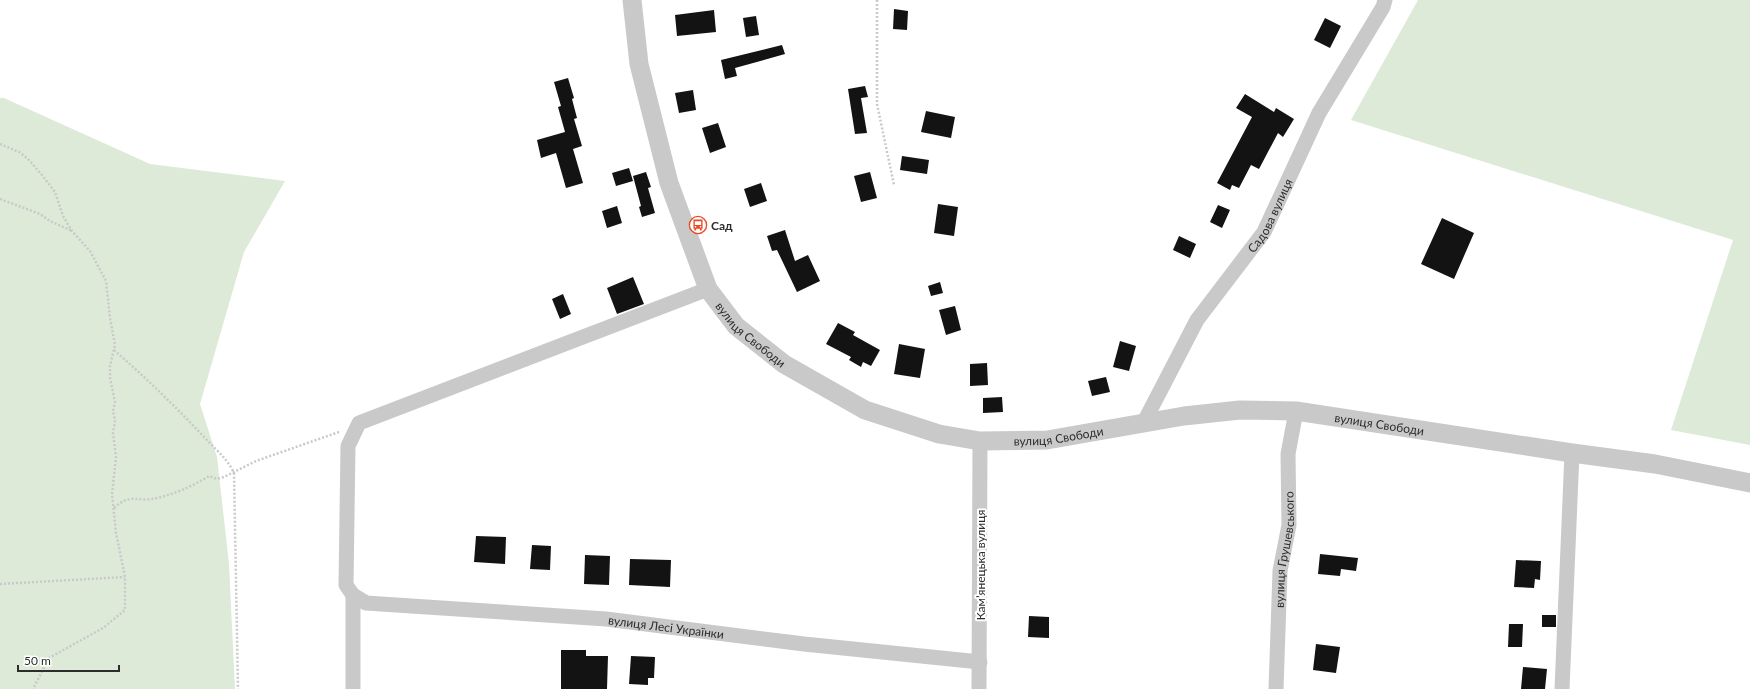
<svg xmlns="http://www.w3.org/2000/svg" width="1750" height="689" font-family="Lato,sans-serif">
	<rect width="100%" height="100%" fill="#fff"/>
	<path fill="#ddead8" d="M1418 0H1750V445L1671 430 1733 240 1351 120Z
		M0 98H4L150 164 285 181 244 252 200 404 217 457 229 564 235 689H0Z"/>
	<path fill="#131313" d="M894 9 908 11 907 30 893 29Z
		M714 10 716 32 677 36 675 15Z
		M756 16 759 35 746 37 743 18Z
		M1325 18 1341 26 1330 48 1314 40Z
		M782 45 785 54 735 68 737 76 725 79 721 60Z
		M568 78 574 98 572 99 577 118 574 119 582 146 573 149 583 183 566 188 556 153 541 158 537 140 565 132 558 107 561 106 554 82Z
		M865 86 868 97 861 98 867 133 855 134 848 89Z
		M693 90 696 110 679 113 675 93Z
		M1245 94 1274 112 1276 108 1294 119 1283 137 1278 133 1259 169 1251 165 1239 188 1232 185 1230 190 1217 183 1252 117 1236 108Z
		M926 111 955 117 951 138 921 132Z
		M718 123 726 147 710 153 702 128Z
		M902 156 929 160 927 174 900 170Z
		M629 168 633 181 616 186 612 173Z
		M646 172 651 187 648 188 655 213 642 217 639 207 641 206 633 176Z
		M870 172 877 198 861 202 854 176Z
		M761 183 767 201 750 207 744 189Z
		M938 204 958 207 954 236 934 233Z
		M1218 205 1230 210 1222 228 1210 222Z
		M617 206 622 223 607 228 602 211Z
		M1442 218 1474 233 1454 279 1421 264Z
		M785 230 795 261 808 255 820 281 797 292 777 250 772 251 767 236Z
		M1179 236 1196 244 1190 258 1173 250Z
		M633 277 644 304 617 314 607 288Z
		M940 282 943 293 931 296 928 286Z
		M563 294 571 314 560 319 552 299Z
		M955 306 961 330 946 335 939 310Z
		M838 323 855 332 853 335 880 350 871 366 863 362 861 367 849 360 851 357 826 344Z
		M1120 341 1136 346 1129 371 1113 367Z
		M899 344 925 349 920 378 894 374Z
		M987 363 988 385 970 386V364Z
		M1106 377 1110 392 1092 396 1088 381Z
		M1002 397 1003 412 983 413V398Z
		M476 536 506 537 505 564 474 562Z
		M532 545 551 546 550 570 530 569Z
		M1320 554 1358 558 1356 571 1341 569 1340 576 1318 574Z
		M585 555 610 556 609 585 584 584Z
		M630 559 671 560 670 587 629 585Z
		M1516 560 1541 561 1540 580 1535 579 1534 588 1514 587Z
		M1542 615H1556V627H1542Z
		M1029 616 1049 617V638L1028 637Z
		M1509 624H1523L1522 647H1508Z
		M1316 644 1340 647 1336 673 1313 670Z
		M561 650H586V656H608L607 689H561Z
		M631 656 655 657 654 678H648V685L629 684Z
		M1523 667 1547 669 1545 689H1521Z"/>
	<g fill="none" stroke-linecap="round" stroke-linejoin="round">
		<path stroke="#c9c9c9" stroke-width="2.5" stroke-dasharray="2 2" stroke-linecap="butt" d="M877 0V104L894 185
			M0 144 19 152 28 159 42 175 55 192 63 216 72 231 90 251 106 281 110 318 115 345 110 366V378L115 402 113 411 115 421 113 433 116 457 112 494 116 533 125 577V610L103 628 49 658 33 689
			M0 199 40 214 50 221 72 231
			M114 350C146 378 176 407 205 438 215 449 227 458 234 473L238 689
			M114 508C131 492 138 503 157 498 175 494 193 486 209 476L217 479 224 477 256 461 339 432
			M0 584 125 577"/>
		<g stroke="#c9c9c9" stroke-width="15">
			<path id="s1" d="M708 289 359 423 348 446 346 585 353 595 366 603 606 619 804 644 980 662"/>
			<path id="s2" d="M1143 424 1197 320 1264 232 1319 113 1383 7 1385 0"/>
			<path d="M353 595V689"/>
			<path d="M979 689 980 441"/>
			<path id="s3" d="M1276 689 1280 571 1289 525 1288 454 1296 411"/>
			<path d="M1562 689 1572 453"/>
		</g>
		<path stroke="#c9c9c9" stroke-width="19" id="s4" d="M632 0 639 64 669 183 708 289 736 326 784 364 865 410 939 434 980 441 1047 440 1184 416 1240 410 1296 411 1572 453 1655 464 1750 483"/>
	</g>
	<defs>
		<symbol id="bus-ring" viewBox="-11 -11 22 22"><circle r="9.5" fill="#fff" stroke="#e94b27" stroke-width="1.5"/><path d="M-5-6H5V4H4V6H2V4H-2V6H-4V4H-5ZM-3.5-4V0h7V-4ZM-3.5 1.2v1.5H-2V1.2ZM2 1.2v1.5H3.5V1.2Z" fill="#e94b27"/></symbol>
	</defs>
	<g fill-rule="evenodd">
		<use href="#bus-ring" x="688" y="215" width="20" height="20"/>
	</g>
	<g text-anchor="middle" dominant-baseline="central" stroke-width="4" stroke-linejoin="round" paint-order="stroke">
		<g font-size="12" fill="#2c2c2c" stroke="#fff">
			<text stroke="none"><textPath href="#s2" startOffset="245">Садова вулиця</textPath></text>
			<text stroke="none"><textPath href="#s4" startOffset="363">вулиця Свободи</textPath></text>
			<text stroke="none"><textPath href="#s4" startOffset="1023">вулиця Свободи</textPath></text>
			<text stroke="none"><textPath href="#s4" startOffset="699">вулиця Свободи</textPath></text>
			<text stroke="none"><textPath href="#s3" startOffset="140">вулиця Грушевського</textPath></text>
			<text transform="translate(980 565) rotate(-90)">Камʼянецька вулиця</text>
			<text stroke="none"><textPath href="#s1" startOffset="867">вулиця Лесі Українки</textPath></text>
		</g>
		<g font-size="12" font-weight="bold" fill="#2c2c2c" stroke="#fff" text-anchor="start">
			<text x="711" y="225">Сад</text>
		</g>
	</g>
	<path d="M18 665v6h101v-6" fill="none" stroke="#2c2c2c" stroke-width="2"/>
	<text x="24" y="665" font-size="12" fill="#2c2c2c" stroke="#ffffff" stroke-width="3" paint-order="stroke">50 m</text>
</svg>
